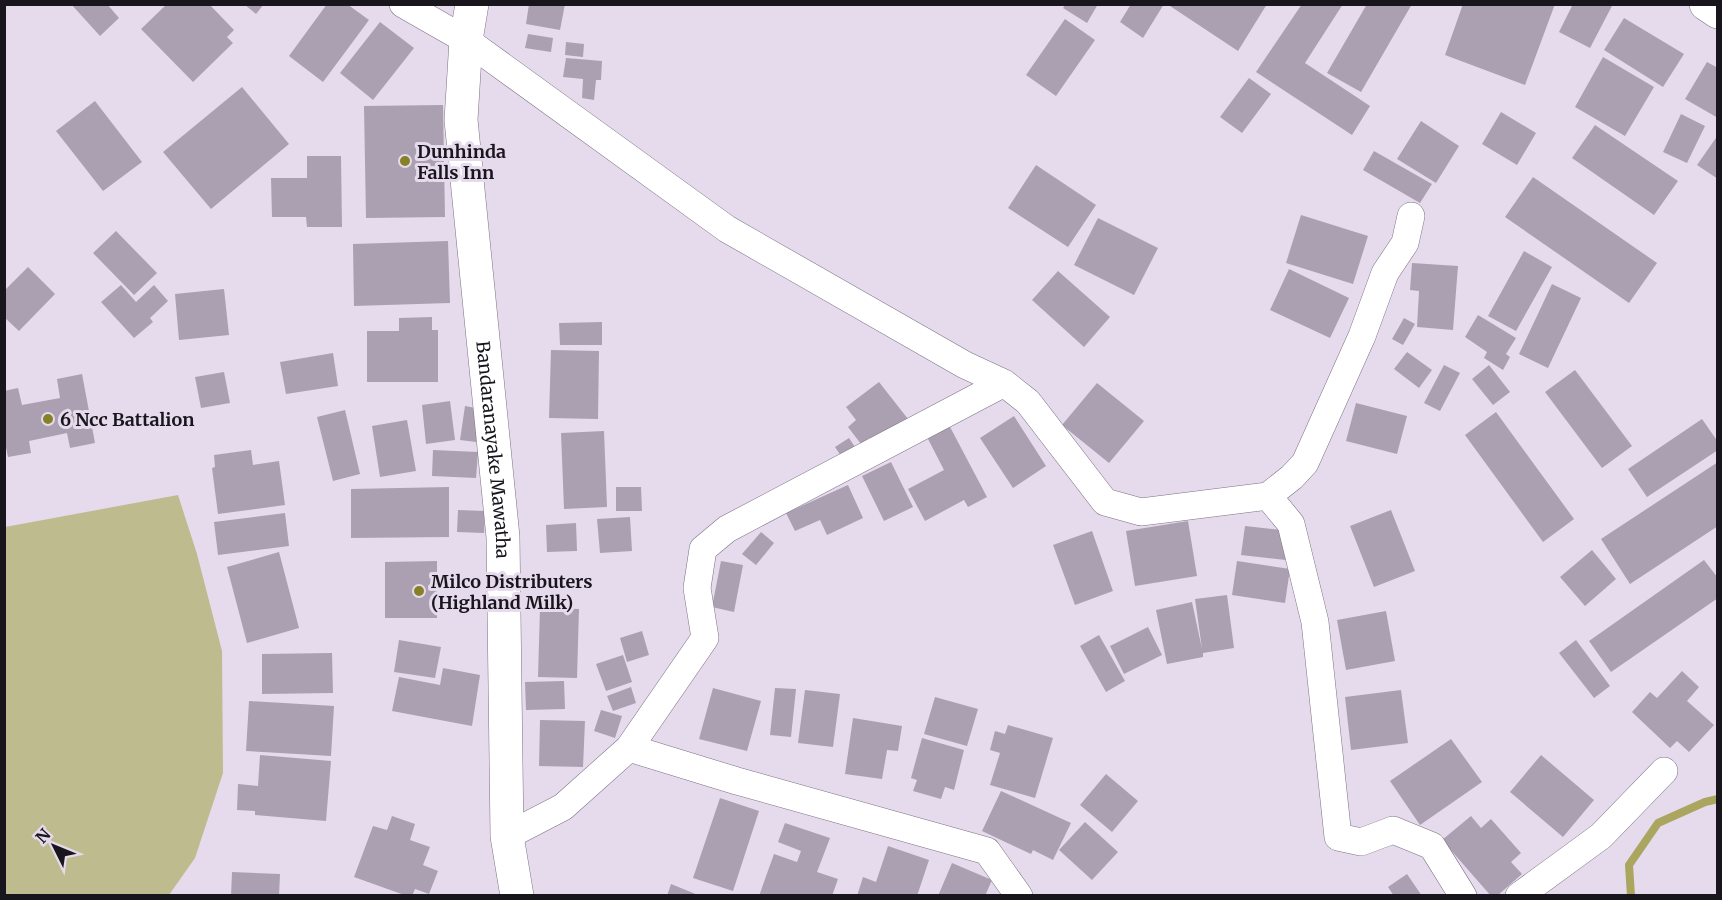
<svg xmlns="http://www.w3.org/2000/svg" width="1722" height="900" font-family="Merriweather,serif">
	<rect width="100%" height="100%" fill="#e6daed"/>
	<path fill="#bebc8f" d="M178 495 197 554 222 651 223 773 195 858 169 895H4L5 527Z"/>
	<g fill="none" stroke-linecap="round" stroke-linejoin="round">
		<path stroke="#aaa660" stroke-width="8" d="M1631 896 1629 865 1658 823 1705 802 1718 799"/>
	</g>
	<path fill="#aba0b1" d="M71 4H107L119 18 100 36Z
		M167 4H209L234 30 227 37 233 43 193 82 141 29Z
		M244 4H264L256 14Z
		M327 4H347L369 20 323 82 289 56Z
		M529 4H565L560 30 526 24Z
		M1066 4H1098L1087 23 1063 8Z
		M1131 4H1164L1143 38 1120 22Z
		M1167 4H1267L1238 51Z
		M1302 4H1343L1305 63 1370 106 1352 135 1256 72Z
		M1367 4H1412L1361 92 1327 73Z
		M1463 4H1555L1525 85 1445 55Z
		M1573 4H1613L1590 48 1559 32Z
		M1624 18 1684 54 1663 87 1604 50Z
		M1065 19 1095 40 1056 96 1026 75Z
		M380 22 414 48 373 100 340 73Z
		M528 34 553 38 551 52 525 48Z
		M566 42 584 44 583 57 565 55Z
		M1603 57 1654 87 1625 136 1575 107Z
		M566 58 602 61 601 80H596L594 100 582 98 583 79 563 77Z
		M1707 62 1718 68V118L1685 99Z
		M1249 78 1271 94 1242 133 1220 117Z
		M242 87 289 144 211 209 163 152Z
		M95 101 142 162 103 191 56 131Z
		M443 105 445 217 366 218 364 106Z
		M1501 112 1536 133 1517 165 1482 144Z
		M1681 114 1705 126 1687 163 1663 152Z
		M1421 121 1459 146 1436 183 1397 159Z
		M1595 125 1678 181 1654 215 1572 158Z
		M1718 135V179L1697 165Z
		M1374 151 1432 184 1420 203 1363 170Z
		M307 156H341L342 227H307L306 217H272L271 178H307Z
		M1036 165 1096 205 1068 247 1008 208Z
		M1533 177 1657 263 1629 303 1505 217Z
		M1301 215 1368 236 1353 284 1286 263Z
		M1098 218 1158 248 1134 295 1074 265Z
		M116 231 157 273 134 295 93 253Z
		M448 241 450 303 354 306 353 244Z
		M1524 251 1552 267 1516 331 1488 316Z
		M1412 263 1458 266 1453 330 1417 327 1419 291 1410 290Z
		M28 267 55 294 19 331 4 317V291Z
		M1289 269 1349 298 1330 338 1270 310Z
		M1058 271 1110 317 1084 347 1032 300Z
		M1552 284 1581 298 1548 368 1519 354Z
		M121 285 136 302 154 285 168 301 150 318 153 322 134 338 101 302Z
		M224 289 229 335 179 340 175 294Z
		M1478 315 1516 338 1506 354 1510 357 1503 370 1484 358 1487 352 1465 337Z
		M432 317V330H438V382H367V331H399V318Z
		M1404 318 1415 324 1403 345 1392 339Z
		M602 322V345H560L559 323Z
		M551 350 599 351 598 419 549 418Z
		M1407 352 1432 370 1419 388 1394 369Z
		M333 353 338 386 286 394 280 362Z
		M1444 365 1460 373 1440 411 1424 403Z
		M1489 365 1510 392 1493 405 1472 379Z
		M1575 370 1632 446 1602 468 1545 392Z
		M224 372 230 403 201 408 195 377Z
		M82 374 95 443 70 448 67 433 29 441 31 453 8 457 4 438V391L18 388 22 405 60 398 57 379Z
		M879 382 908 419 875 445 869 438 861 444 848 427 856 420 846 407Z
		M1097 383 1144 421 1109 463 1062 425Z
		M450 401 455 440 426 444 422 405Z
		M1356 403 1407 416 1397 454 1346 441Z
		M465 406 481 409 476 442 460 440Z
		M345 410 360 474 333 481 317 417Z
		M1496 412 1574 519 1543 542 1465 435Z
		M1014 416 1046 466 1013 488 980 438Z
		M1702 419 1718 442V450L1647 497 1628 469Z
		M407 420 416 471 380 477 372 426Z
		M949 425 987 497 968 507 964 500 925 521 908 489 944 470 927 437Z
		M604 431 607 507 564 509 561 433Z
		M849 438 859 453 845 462 835 447Z
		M251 450 253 465 279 461 285 505 218 514 212 468 215 467 214 455Z
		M433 450 478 452 476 478 432 476Z
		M891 462 913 507 884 521 862 476Z
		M1718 462V526L1630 584 1601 539Z
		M848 485 863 518 827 535 820 520 795 531 786 513Z
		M449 487V537L351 538V489Z
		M616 487H641L642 511H616Z
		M458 510 485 511 484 533 457 532Z
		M1391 510 1415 571 1374 587 1350 526Z
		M285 513 289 546 218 555 214 522Z
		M630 517 632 551 600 553 597 519Z
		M1188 521 1197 576 1135 586 1126 531Z
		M576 523 577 551 547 552 546 525Z
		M1245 526 1290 531 1286 560 1241 555Z
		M1092 531 1113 591 1075 605 1053 545Z
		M761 532 774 543 756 565 742 554Z
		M1592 550 1616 579 1585 606 1560 577Z
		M279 552 299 628 247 643 227 567Z
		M1704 560 1718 578V598L1611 672 1589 641Z
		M437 561V618H385V562Z
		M721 561 743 565 734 612 712 607Z
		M1237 561 1290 569 1285 603 1232 595Z
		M1227 595 1234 648 1203 653V657L1167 664 1156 610 1192 602 1202 649 1195 599Z
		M540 608 579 609 577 678 538 677Z
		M1386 611 1395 661 1346 670 1337 620Z
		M1148 627 1162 655 1124 674 1110 646Z
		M642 631 649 655 627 662 620 638Z
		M1099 635 1125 681 1106 692 1080 646Z
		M399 640 441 647 435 678 394 672Z
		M1576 640 1610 686 1594 698 1559 653Z
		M332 653 333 693 262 694V654Z
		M623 655 632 682 606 691 596 664Z
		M443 668 480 675 472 726 392 711 399 677 440 685Z
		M1682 671 1699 687 1687 701 1714 725 1689 752 1677 741 1670 748 1632 712 1650 692 1657 698Z
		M564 681 565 709 526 710 525 682Z
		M631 687 636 703 613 711 607 696Z
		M713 688 761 701 747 751 699 739Z
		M775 688 796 689 791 737 770 735Z
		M805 690 840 694 833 747 798 743Z
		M1401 690 1408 743 1351 750 1345 697Z
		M935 697 978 709 967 746 924 734Z
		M249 701 334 706 331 756 246 751Z
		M601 710 622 716 615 738 594 731Z
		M853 718 902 726 898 751 887 750 882 779 845 774Z
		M540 720 585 721 583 767 539 766Z
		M1008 725 1053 738 1035 798 990 785 1000 753 990 750 995 731 1005 734Z
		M922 738 964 750 954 790 945 787 941 799 913 791 917 780 911 778Z
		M1451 739 1482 782 1420 825 1390 781Z
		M260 755 331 761 326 821 255 815V811L237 810 238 784 258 786Z
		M1541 755 1594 800 1563 837 1510 792Z
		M1106 774 1138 801 1112 832 1080 805Z
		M1001 791 1071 823 1053 860 1033 850 1031 854 982 831Z
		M720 798 759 811 733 891 693 878Z
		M392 816 415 824 410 840 430 847 423 865 438 871 429 894 415 889 412 896H407L354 877 373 826 387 830Z
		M1471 816 1481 828 1491 819 1521 853 1511 862 1522 874 1497 896H1491L1442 840Z
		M1085 822 1118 852 1092 880 1059 850Z
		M785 823 830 838 817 872 838 879 832 896H759L774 854 797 862 801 851 778 842Z
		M888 846 929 860 917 896H857L863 877 876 882Z
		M952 863 992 880 985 896H938Z
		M232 872 280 874 279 896H231Z
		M1407 874 1422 896H1394L1388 887Z
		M671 884 698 895V896H667Z"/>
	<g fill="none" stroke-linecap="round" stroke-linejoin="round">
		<defs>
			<path id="street" d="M403 4 466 40 727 229 965 365 1004 383 1028 402 1105 502 1141 512 1268 496 1292 477 1305 463 1362 336 1385 273 1405 243 1411 216
				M1268 496 1291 524 1315 622 1338 837 1361 842 1393 830 1432 846 1463 896
				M629 748 737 781 987 851 1019 896
				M507 836 563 807 629 748 705 638 697 588 703 549 727 529 1004 383
				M1519 896 1601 836 1664 771"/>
			<g id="secondary">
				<path id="s1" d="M472 4 466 40 461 120 503 537 507 836 517 896"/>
			</g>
			<path id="primary" d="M1706 4 1718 12"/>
		</defs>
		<use href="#street" stroke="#7c7282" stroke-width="28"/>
		<use href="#secondary" stroke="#7c7282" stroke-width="34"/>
		<use href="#primary" stroke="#7c7282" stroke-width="34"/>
		<use href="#street" stroke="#fff" stroke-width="27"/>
		<use href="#secondary" stroke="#fff" stroke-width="33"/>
		<use href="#primary" stroke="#fff" stroke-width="33"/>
	</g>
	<g fill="#868027" stroke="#e6daed" stroke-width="2">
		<circle cx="405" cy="161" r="6"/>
		<circle cx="48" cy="419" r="6"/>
		<circle cx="419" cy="591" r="6"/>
	</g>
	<g text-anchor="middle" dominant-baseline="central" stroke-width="6" stroke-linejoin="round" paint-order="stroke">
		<g font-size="18" font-weight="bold" fill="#19151c" stroke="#e6daed" text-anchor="start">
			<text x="417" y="151">Dunhinda<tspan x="417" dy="21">Falls Inn</tspan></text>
			<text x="60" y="419">6 Ncc Battalion</text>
			<text x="431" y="581">Milco Distributers<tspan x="431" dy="21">(Highland Milk)</tspan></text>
		</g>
		<g font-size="18" fill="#19151c" stroke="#e6daed">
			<text stroke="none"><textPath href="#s1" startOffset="448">Bandaranayake Mawatha</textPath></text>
		</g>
	</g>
	<rect width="1722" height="900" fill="none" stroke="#19151c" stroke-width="12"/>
	<g transform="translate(54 846) rotate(313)" stroke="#e6daed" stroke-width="4.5" paint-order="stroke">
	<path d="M0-4.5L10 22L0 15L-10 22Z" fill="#19151c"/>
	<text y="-9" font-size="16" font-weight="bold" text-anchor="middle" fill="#19151c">N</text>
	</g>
</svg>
